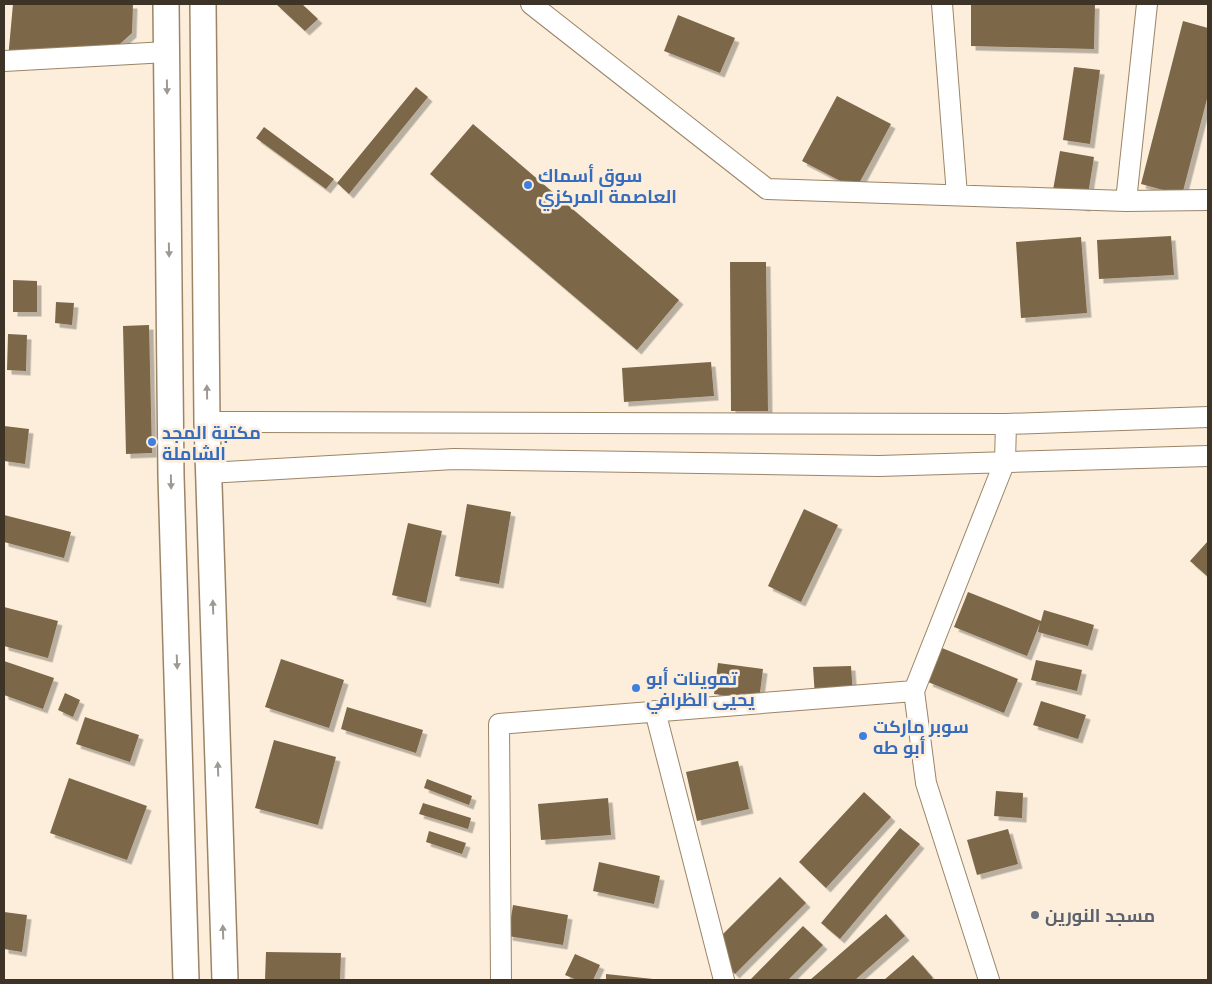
<svg xmlns="http://www.w3.org/2000/svg" width="1212" height="984" font-family="'Space Grotesk',Cairo,sans-serif">
	<defs>
		<filter id="shadow"><feDropShadow dx="4.5" dy="4.5" stdDeviation="0" flood-color="#0004"/></filter>
	</defs>
	<rect width="100%" height="100%" fill="#fceedb"/>
	<path fill="#7c674a" filter="url(#shadow)" d="M13 4H133L132 33 111 52 8 59Z
		M276 4H302L318 19 305 31Z
		M971 4H1095L1094 49 971 46Z
		M678 15 735 38 720 73 664 51Z
		M1183 21 1208 28V95L1182 195 1141 184Z
		M1074 67 1100 70 1090 144 1063 140Z
		M416 87 428 97 349 194 337 183Z
		M837 96 891 124 856 189 802 161Z
		M473 124 679 300 637 350 430 174Z
		M264 127 334 179 326 189 256 138Z
		M1060 151 1094 157 1086 207 1051 201Z
		M1171 236 1174 275 1099 279 1097 240Z
		M1081 237 1087 313 1021 318 1016 242Z
		M730 262H766L768 411H731Z
		M13 280 37 281V312H13Z
		M56 302 74 303 72 325 55 323Z
		M149 325 152 453 126 454 123 326Z
		M8 334 27 335 26 371 7 370Z
		M711 362 714 396 624 402 622 368Z
		M4 426 29 429 25 464 4 461Z
		M467 504 511 512 499 584 455 576Z
		M804 509 838 525 801 602 768 586Z
		M4 515 71 532 64 558 4 542Z
		M408 523 442 531 426 603 392 595Z
		M1208 541V577L1190 561Z
		M968 592 1041 621 1044 610 1094 625 1088 646 1038 632 1040 623 1027 656 954 627Z
		M4 607 58 621 48 658 4 646Z
		M942 648 1018 679 1004 713 928 682Z
		M281 659 344 680 329 728 265 707Z
		M1036 660 1082 670 1077 691 1031 680Z
		M4 661 54 678 43 709 4 695Z
		M718 663 763 669 759 700 714 694Z
		M851 666 853 695 815 697 813 667Z
		M65 693 80 700 73 717 58 710Z
		M1041 701 1086 715 1078 739 1033 725Z
		M347 707 423 730 416 753 341 729Z
		M85 717 139 735 130 762 76 744Z
		M274 740 336 757 318 825 255 808Z
		M738 761 749 809 697 821 686 772Z
		M69 778 147 806 127 860 50 833Z
		M427 779 472 796 469 805 424 788Z
		M996 791 1023 793 1022 818 994 816Z
		M864 792 891 817 826 888 799 862Z
		M608 798 611 835 541 840 538 804Z
		M423 803 471 818 468 829 419 814Z
		M900 828 920 844 840 939 821 923Z
		M1008 829 1018 864 977 875 967 840Z
		M429 831 466 843 462 854 426 842Z
		M599 862 660 876 654 904 593 891Z
		M780 877 806 903 735 974 709 948Z
		M513 905 568 915 563 945 508 936Z
		M4 912 27 915 22 952 4 949Z
		M886 914 905 936 855 980H810Z
		M803 926 823 945 788 980H750Z
		M266 952 341 953 340 980H265Z
		M575 954 600 965 593 980H577L565 975Z
		M913 955 933 978 930 980H884Z
		M606 974 653 979V980H606Z"/>
	<g fill="none" stroke-linecap="round" stroke-linejoin="round">
		<defs>
			<path id="minor" d="M531 4 767 189 1126 201
				M942 4 957 195
				M1147 4 1126 201 1208 200
				M4 61 167 52
				M207 422 1006 424 1208 417
				M208 473 454 459 879 466 1208 456
				M655 711 724 980
				M501 980 499 724 914 691
				M989 980 926 783 914 691 1005 461 1006 424"/>
			<path id="tertiary" d="M166 4 171 476 186 980
				M203 4 207 422 225 980"/>
		</defs>
		<use href="#minor" stroke="#9b8567" stroke-width="22"/>
		<use href="#tertiary" stroke="#9b8567" stroke-width="28"/>
		<use href="#minor" stroke="#fff" stroke-width="20"/>
		<use href="#tertiary" stroke="#fff" stroke-width="25"/>
	</g>
	<defs><path id="oneway-solid" d="M-6-.8H1V-3.2L6.5 0L1 3.2V.8H-6Z" transform="scale(1.25)"/></defs>
	<g fill="#9e9a93">
		<use href="#oneway-solid" transform="translate(167 87) rotate(89)"/>
		<use href="#oneway-solid" transform="translate(169 250) rotate(89)"/>
		<use href="#oneway-solid" transform="translate(207 392) rotate(-91)"/>
		<use href="#oneway-solid" transform="translate(171 482) rotate(89)"/>
		<use href="#oneway-solid" transform="translate(213 607) rotate(-92)"/>
		<use href="#oneway-solid" transform="translate(177 662) rotate(88)"/>
		<use href="#oneway-solid" transform="translate(218 769) rotate(-92)"/>
		<use href="#oneway-solid" transform="translate(223 932) rotate(-92)"/>
	</g>
	<g fill="#3f7fe0" stroke="#fceedb" stroke-width="2">
		<circle cx="528" cy="185" r="5"/>
		<circle cx="152" cy="442" r="5"/>
		<circle cx="636" cy="688" r="5"/>
		<circle cx="863" cy="736" r="5"/>
	</g>
	<circle fill="#6b7280" stroke="#fceedb" stroke-width="2" cx="1035" cy="915" r="5"/>
	<g text-anchor="middle" dominant-baseline="central" stroke-width="5" stroke-linejoin="round" paint-order="stroke">
		<g font-size="18" font-weight="bold" fill="#366cbe" stroke="#fceedb" text-anchor="start">
			<text x="538" y="175">سوق أسماك<tspan x="538" dy="21">العاصمة المركزي</tspan></text>
			<text x="162" y="432">مكتبة المجد<tspan x="162" dy="21">الشاملة</tspan></text>
			<text x="646" y="678">تموينات أبو<tspan x="646" dy="21">يحيى الظرافي</tspan></text>
			<text x="873" y="726">سوبر ماركت<tspan x="873" dy="21">أبو طه</tspan></text>
		</g>
		<g font-size="18" font-weight="bold" fill="#5b616d" stroke="#fceedb" text-anchor="start">
			<text x="1045" y="915">مسجد النورين</text>
		</g>
	</g>
	<rect width="1212" height="984" fill="none" stroke="#3d3427" stroke-width="10"/>
</svg>
